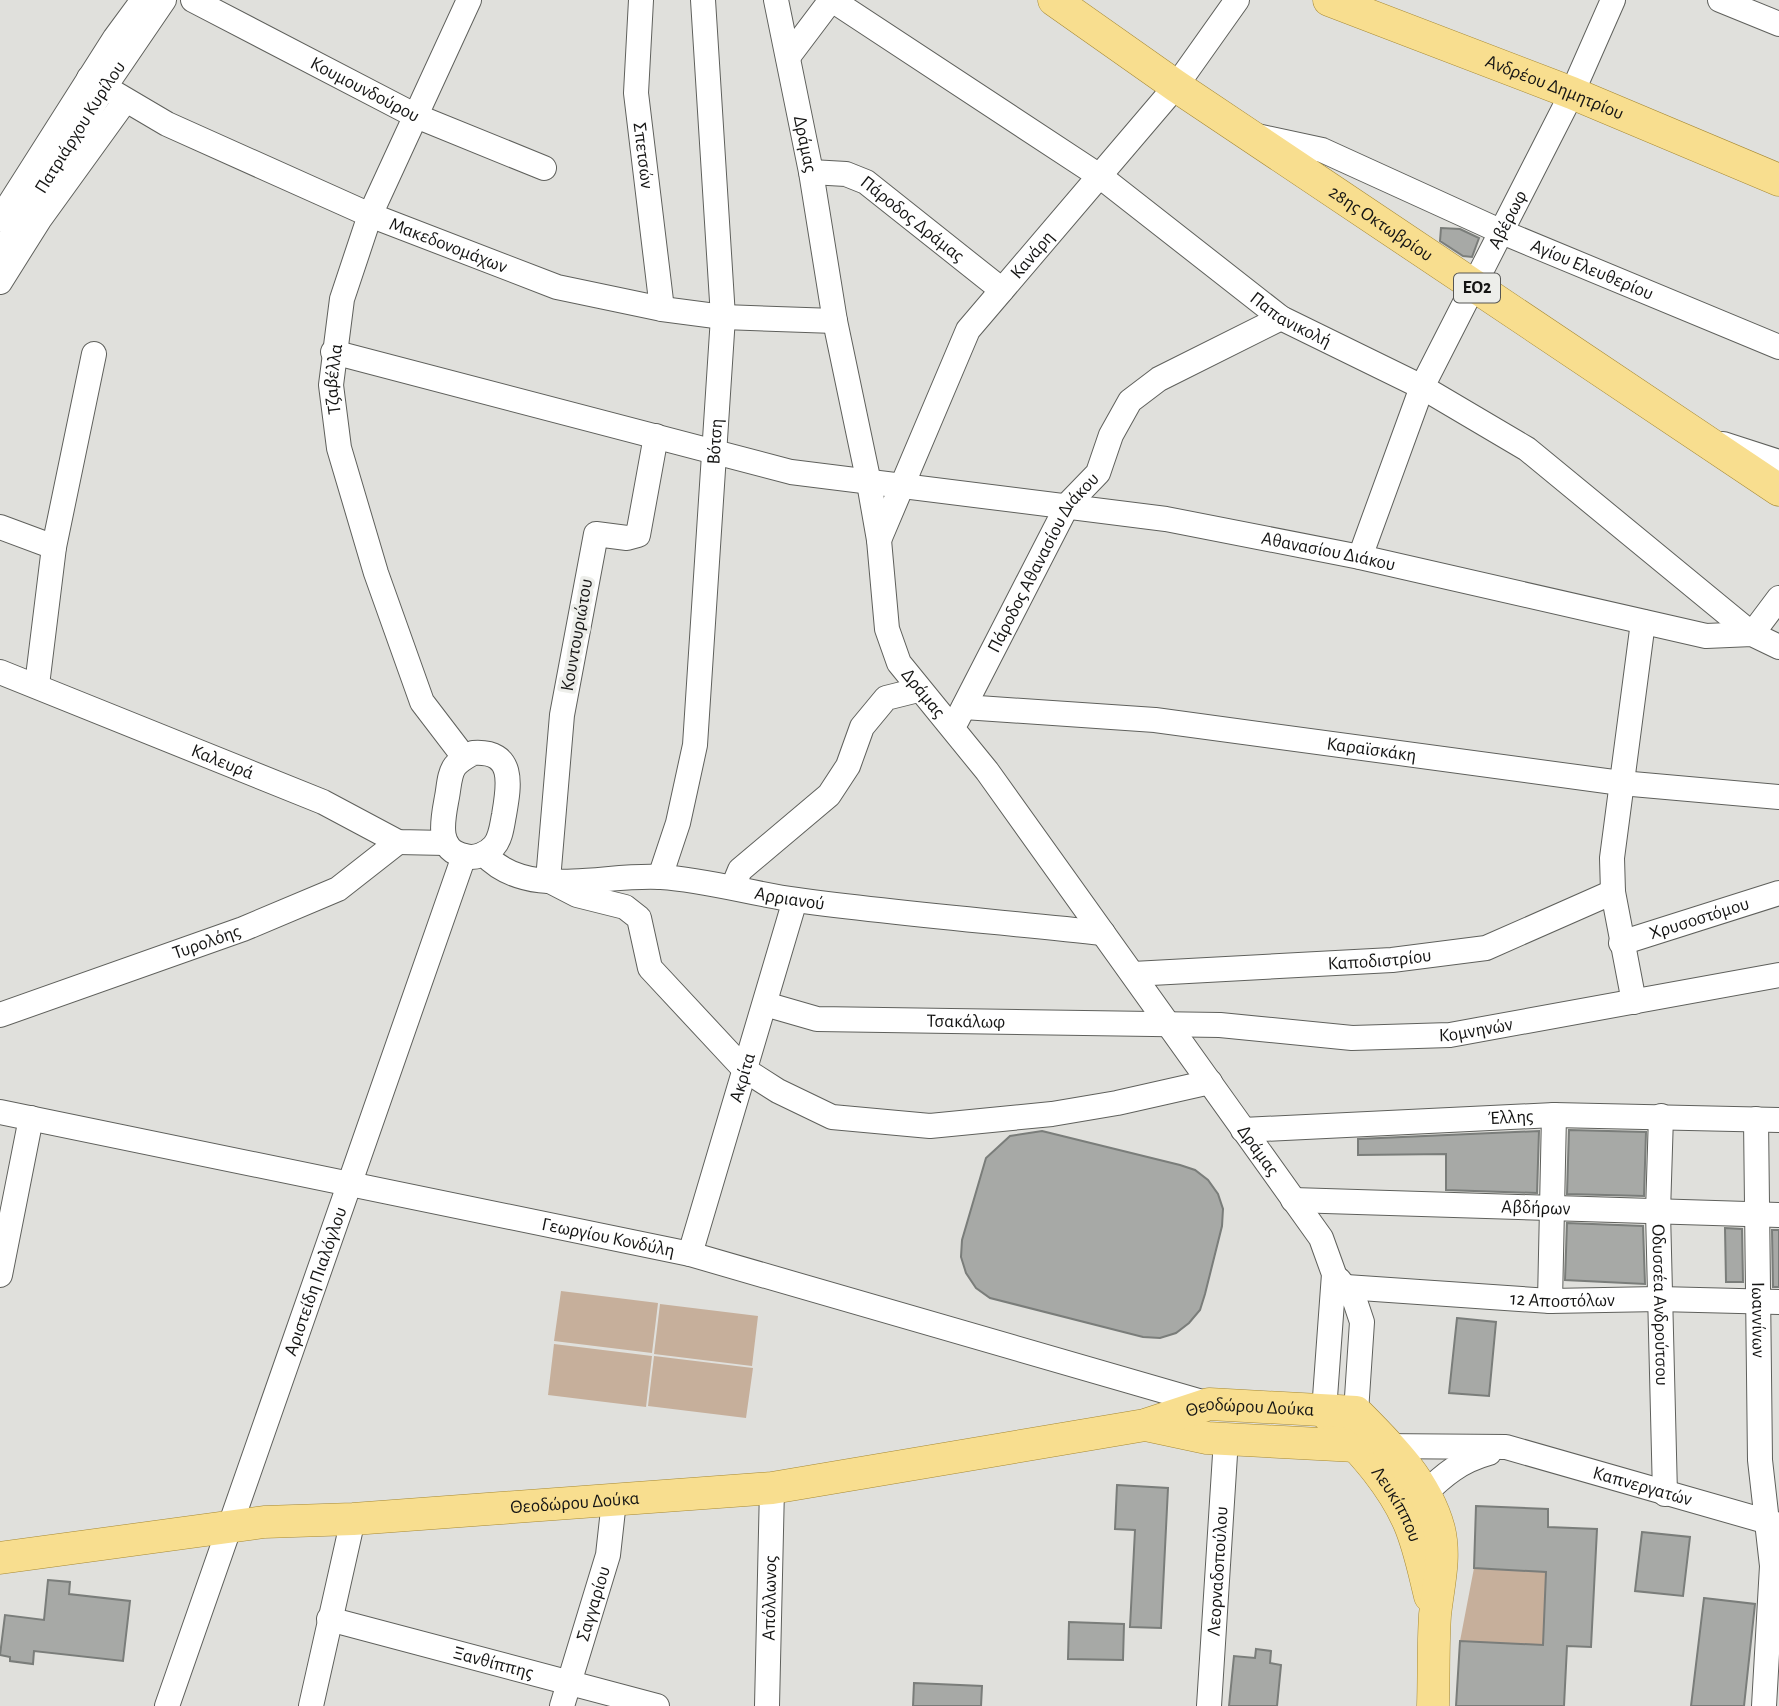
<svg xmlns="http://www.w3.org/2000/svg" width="1779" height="1706" font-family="'Alegreya Sans',sans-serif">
	<rect width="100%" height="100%" fill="#e0e0dc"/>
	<path fill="#c6af9b" d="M561 1291 658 1303 652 1353 554 1341Z
		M660 1304 758 1316 752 1366 654 1354Z
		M554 1344 652 1356 646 1407 548 1395Z
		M654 1356 753 1368 746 1418 648 1406Z
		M1474 1568 1546 1572 1543 1645 1460 1641Z"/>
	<path fill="#a7a9a6" stroke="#7a7d7a" stroke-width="2" d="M1441 228 1460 229 1479 238 1472 257 1463 256 1440 241Z
		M1569 1130 1646 1132 1644 1196 1567 1194Z
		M1042 1131 1180 1165 1195 1170 1208 1180 1218 1194 1223 1209 1222 1226 1205 1294 1200 1310 1189 1323 1176 1333 1160 1338 1143 1337 990 1298 976 1288 966 1273 961 1257 962 1240 986 1158 1010 1136Z
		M1539 1131 1537 1193 1446 1190V1154L1358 1155V1139Z
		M1567 1223 1643 1226 1645 1284 1565 1280Z
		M1725 1228 1742 1229 1743 1282H1726Z
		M1772 1230H1779V1287H1773Z
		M1457 1318 1496 1322 1489 1396 1449 1393Z
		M1117 1485 1168 1488 1161 1628 1130 1627 1135 1530 1115 1529Z
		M1476 1506 1548 1509V1527L1597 1529 1591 1647 1567 1646 1564 1706H1456L1460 1641 1543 1645 1546 1572 1474 1568Z
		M1642 1532 1690 1537 1683 1596 1635 1591Z
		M48 1580 70 1582 69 1594 130 1601 123 1661 34 1651 33 1664 10 1661V1657L0 1655 5 1615 44 1620Z
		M1704 1598 1755 1604 1744 1706H1691Z
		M1069 1622 1124 1624 1123 1660 1068 1659Z
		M1256 1649 1271 1651 1270 1663 1281 1665 1277 1706H1229L1234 1656 1255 1658Z
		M914 1683 982 1686 981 1706H913Z"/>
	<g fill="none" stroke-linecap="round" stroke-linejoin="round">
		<defs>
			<g id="minor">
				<path id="s1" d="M193 0 416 116 544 168"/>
				<path id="s2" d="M641 0 636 93 662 309"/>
				<path id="s3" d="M776 0 811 172 835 321 869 483 879 540 887 629 899 663 987 771 1321 1238 1334 1274 1324 1411"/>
				<path id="s4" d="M832 0 1101 177 1281 318 1422 387 1527 449 1752 634"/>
				<path d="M1720 0 1779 24"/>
				<path d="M788 57 831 0"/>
				<path id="s5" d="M89 78 167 124 370 215 557 287 662 309 723 317 835 321"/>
				<path id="s6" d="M1257 136 1322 150 1502 232 1779 347"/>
				<path id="s7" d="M811 172 846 174 866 182 1002 290"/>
				<path d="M0 219 115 38 143 0"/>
				<path id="s8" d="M0 254 104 88 164 0"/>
				<path d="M0 282 39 220 125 101"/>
				<path id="s9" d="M333 352 791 472 1166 519 1360 557 1706 636 1752 634 1779 647"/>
				<path d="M656 436 638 535 627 538 596 534 562 715 548 880 577 895 625 907 639 918 650 968 745 1070 778 1091 832 1117 930 1126 1052 1114 1117 1103 1210 1082"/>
				<path d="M1723 444 1779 462"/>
				<path d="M0 527 54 547"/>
				<path id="s10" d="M879 540 968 330 1176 86 1237 0"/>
				<path id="s11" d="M1360 557 1422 387 1572 93 1613 0"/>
				<path d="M1752 634 1779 598"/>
				<path id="s12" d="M0 672 323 802 398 842 446 843"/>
				<path d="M37 685 54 547 94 354"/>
				<path id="s13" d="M964 707 1155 720 1621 783 1779 797"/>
				<path id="s14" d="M957 720 1068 504 1098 473 1111 435 1130 401 1159 379 1281 318"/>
				<path d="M473 753C516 750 509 786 504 815 502 825 501 838 494 846 487 854 475 859 465 856 435 850 443 819 447 797 449 787 449 774 455 766 460 760 466 757 473 753Z"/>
				<path id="s15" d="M464 757 422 702 376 573 339 448 331 385 342 299 370 215 469 0"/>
				<path id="s16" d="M484 854C528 901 604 873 661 877 708 880 752 894 797 900 899 914 1001 922 1103 933"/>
				<path id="s17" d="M660 877 678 823 695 745 723 317 703 0"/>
				<path d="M733 887 740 870 829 795 848 766 862 727 886 698 918 690"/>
				<path id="s18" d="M1621 943 1779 893"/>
				<path id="s19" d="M1133 974 1392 960 1486 948 1613 892"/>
				<path d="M1634 1002 1613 892 1612 858 1643 622"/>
				<path id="s20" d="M765 1004 817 1019 1220 1025 1352 1038 1450 1035 1779 975"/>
				<path id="s21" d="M0 1015 243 929 338 889 398 842"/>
				<path id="s22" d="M0 1112 690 1254 1209 1404"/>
				<path id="s23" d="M1661 1116 1658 1212 1665 1494"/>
				<path id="s24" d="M1756 1119 1760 1460 1772 1566 1764 1706"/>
				<path id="s25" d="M1243 1130 1554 1115 1779 1120"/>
				<path id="s26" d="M1293 1200 1779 1215"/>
				<path id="s27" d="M690 1254 795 900"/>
				<path d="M0 1275 31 1118"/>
				<path d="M1339 1280 1355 1301 1362 1322 1356 1412"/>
				<path id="s28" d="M1346 1287 1550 1301 1659 1299 1779 1302"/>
				<path d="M1550 1301 1554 1115"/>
				<path id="s29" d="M1378 1446 1506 1447 1779 1525"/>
				<path d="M1423 1495C1444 1475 1460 1461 1489 1453"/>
				<path id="s30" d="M329 1619 657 1706"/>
				<path id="s31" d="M167 1706 464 856"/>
				<path d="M311 1706 353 1519"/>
				<path id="s32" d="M562 1706 608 1555 614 1501"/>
				<path id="s33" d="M767 1706 772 1488"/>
				<path id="s34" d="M1209 1706 1226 1439"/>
			</g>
			<g id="major">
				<path id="s35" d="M1054 0 1176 86 1779 490"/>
				<path id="s36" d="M1329 0 1572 93 1779 180"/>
				<path id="s37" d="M1324 1411C1356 1446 1390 1479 1409 1523 1419 1546 1424 1572 1430 1596"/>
				<path d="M1146 1425 1207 1438 1356 1446"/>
				<path id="s38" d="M0 1558 264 1522 353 1519 772 1488 1145 1425 1209 1404 1356 1412C1390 1446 1426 1481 1439 1529 1446 1558 1438 1586 1435 1615 1433 1645 1434 1676 1433 1706"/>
			</g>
		</defs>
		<use href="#minor" stroke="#5f605c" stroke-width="26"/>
		<use href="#major" stroke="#a68934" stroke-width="33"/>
		<use href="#minor" stroke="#fff" stroke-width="24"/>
		<use href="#major" stroke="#f8de8f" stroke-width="32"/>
	</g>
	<g text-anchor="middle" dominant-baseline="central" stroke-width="7" stroke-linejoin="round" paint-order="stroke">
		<rect fill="#edeeea" stroke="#565654" stroke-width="2" x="1454" y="273.5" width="46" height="29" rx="5"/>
		<g font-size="18" font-weight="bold" fill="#151514">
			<text x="1477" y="288">ΕΟ2</text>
		</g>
		<g font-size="19" fill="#151514" stroke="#edeeea">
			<text stroke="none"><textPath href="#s36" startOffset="242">Ανδρέου Δημητρίου</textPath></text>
			<text stroke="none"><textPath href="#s1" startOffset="194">Κουμουνδούρου</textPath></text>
			<text stroke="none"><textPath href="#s8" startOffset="150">Πατριάρχου Κυρίλου</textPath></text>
			<text stroke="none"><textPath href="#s3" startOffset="147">Δράμας</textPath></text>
			<text stroke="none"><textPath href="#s2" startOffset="156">Σπετσών</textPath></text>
			<text stroke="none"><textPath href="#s11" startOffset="369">Αβέρωφ</textPath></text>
			<text stroke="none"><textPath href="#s7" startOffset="116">Πάροδος Δράμας</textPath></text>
			<text stroke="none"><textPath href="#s35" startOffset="396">28ης Οκτωβρίου</textPath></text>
			<text stroke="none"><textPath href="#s5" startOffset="397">Μακεδονομάχων</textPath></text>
			<text stroke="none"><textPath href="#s10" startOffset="327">Κανάρη</textPath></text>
			<text stroke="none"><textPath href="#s6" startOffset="362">Αγίου Ελευθερίου</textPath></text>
			<text stroke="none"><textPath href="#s4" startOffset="560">Παπανικολή</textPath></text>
			<text stroke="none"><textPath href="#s15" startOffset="406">Τζαβέλλα</textPath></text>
			<text stroke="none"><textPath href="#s17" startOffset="441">Βότση</textPath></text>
			<text stroke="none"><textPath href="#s9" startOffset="1017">Αθανασίου Διάκου</textPath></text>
			<text stroke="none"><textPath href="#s14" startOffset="180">Πάροδος Αθανασίου Διάκου</textPath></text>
			<text transform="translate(577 635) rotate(-80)">Κουντουριώτου</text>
			<text stroke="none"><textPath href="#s3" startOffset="714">Δράμας</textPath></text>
			<text stroke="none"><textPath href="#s13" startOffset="410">Καραϊσκάκη</textPath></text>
			<text stroke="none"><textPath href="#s12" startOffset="240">Καλευρά</textPath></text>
			<text stroke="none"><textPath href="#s16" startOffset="315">Αρριανού</textPath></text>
			<text stroke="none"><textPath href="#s18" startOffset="82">Χρυσοστόμου</textPath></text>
			<text stroke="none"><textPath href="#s21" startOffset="219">Τυρολόης</textPath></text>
			<text stroke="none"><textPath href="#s19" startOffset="247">Καποδιστρίου</textPath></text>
			<text stroke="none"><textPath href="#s20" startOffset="203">Τσακάλωφ</textPath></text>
			<text stroke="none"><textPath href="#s20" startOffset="714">Κομνηνών</textPath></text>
			<text stroke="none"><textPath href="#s27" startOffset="184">Ακρίτα</textPath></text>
			<text stroke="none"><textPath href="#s25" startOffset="268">Έλλης</textPath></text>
			<text stroke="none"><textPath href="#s3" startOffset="1281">Δράμας</textPath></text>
			<text stroke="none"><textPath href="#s26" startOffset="243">Αβδήρων</textPath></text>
			<text stroke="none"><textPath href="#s22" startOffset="621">Γεωργίου Κονδύλη</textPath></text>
			<text stroke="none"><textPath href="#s31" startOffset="450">Αριστείδη Πιαλόγλου</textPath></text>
			<text stroke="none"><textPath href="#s28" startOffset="217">12 Αποστόλων</textPath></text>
			<text stroke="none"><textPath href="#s23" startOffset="189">Οδυσσέα Ανδρούτσου</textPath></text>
			<text stroke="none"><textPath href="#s24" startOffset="201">Ιωαννίνων</textPath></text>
			<text stroke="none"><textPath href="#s38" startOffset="1262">Θεοδώρου Δούκα</textPath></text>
			<text stroke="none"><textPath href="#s29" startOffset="270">Καπνεργατών</textPath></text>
			<text stroke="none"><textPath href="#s38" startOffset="578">Θεοδώρου Δούκα</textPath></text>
			<text stroke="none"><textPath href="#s37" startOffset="119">Λευκίππου</textPath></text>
			<text stroke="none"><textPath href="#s34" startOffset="135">Λεορναδοπούλου</textPath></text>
			<text stroke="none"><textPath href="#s33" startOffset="108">Απόλλωνος</textPath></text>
			<text stroke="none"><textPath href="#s32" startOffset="107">Σαγγαρίου</textPath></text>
			<text stroke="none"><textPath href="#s30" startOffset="170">Ξανθίππης</textPath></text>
		</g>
	</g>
</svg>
